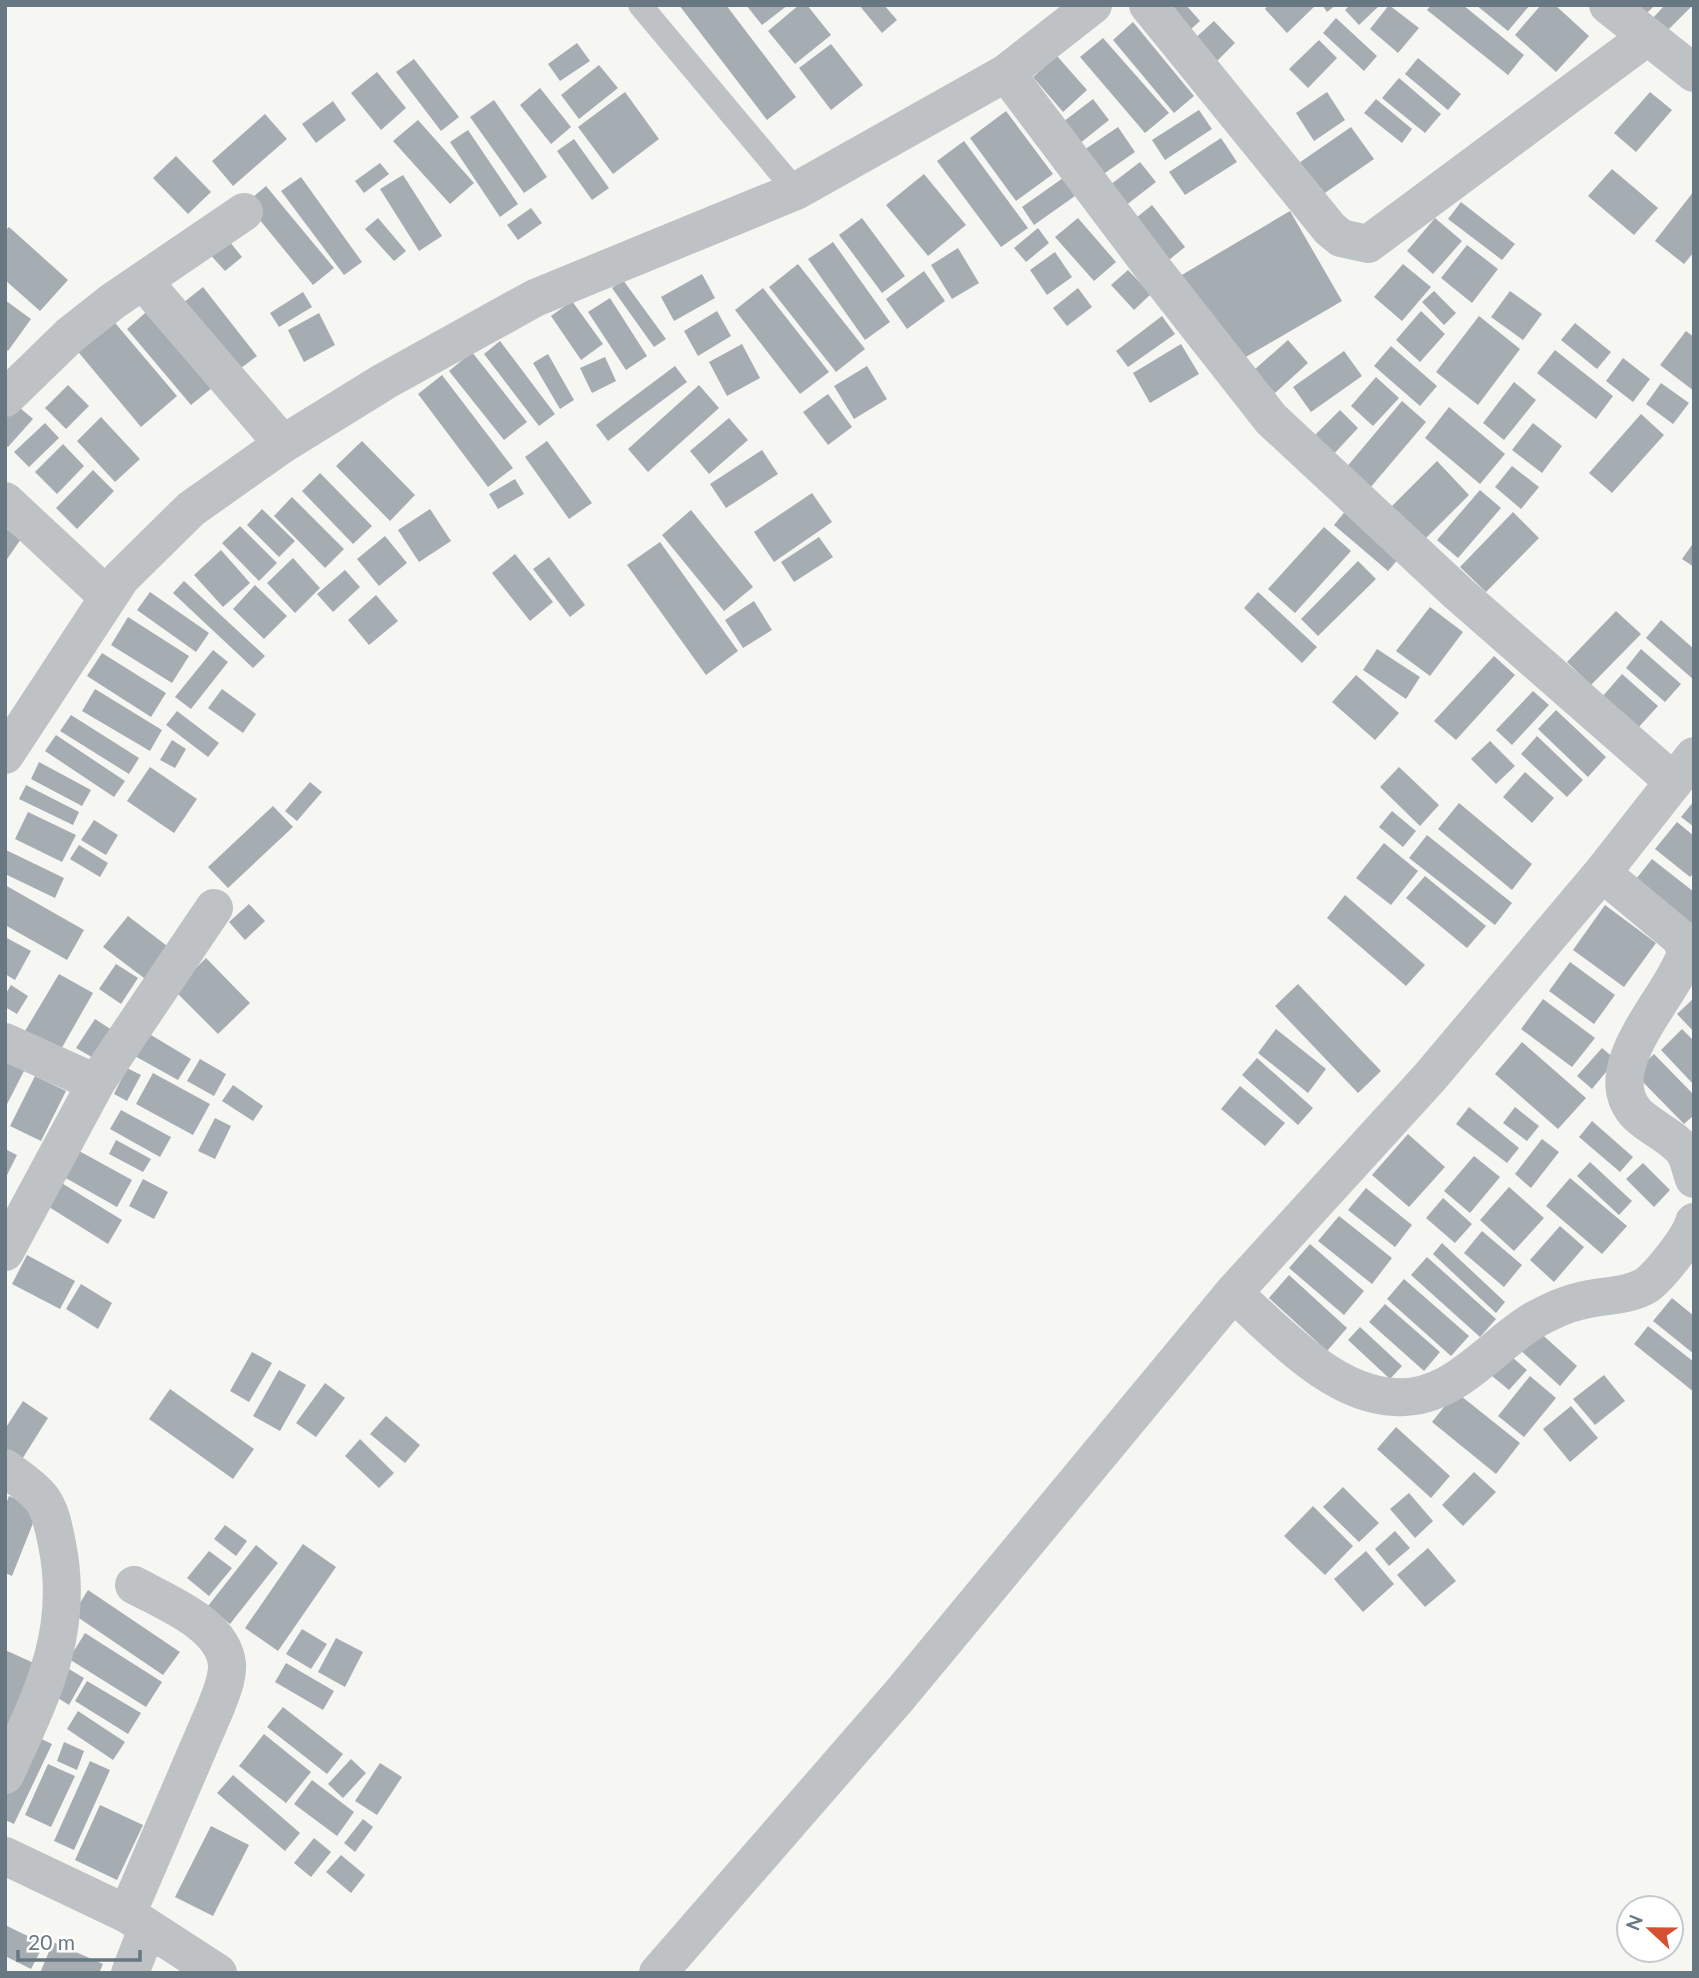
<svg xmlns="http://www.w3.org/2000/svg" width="1699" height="1978" font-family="Lato,sans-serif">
	<rect width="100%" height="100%" fill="#f6f6f3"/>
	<path fill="#a6adb2" d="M679 5H726L796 97 767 120Z
		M746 5H788L762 25Z
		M799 5H807L831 35 795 64 768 31Z
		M859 5H884L897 20 882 33Z
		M1153 5H1186L1200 21 1182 37Z
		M1268 5H1316L1287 33 1265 9Z
		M1322 5H1336L1327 12Z
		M1350 5H1380L1359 25 1345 10Z
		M1389 5 1419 28 1398 53 1370 29Z
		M1431 5H1463L1524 55 1508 75 1427 10Z
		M1476 5H1530L1508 31Z
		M1541 5H1555L1589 36 1556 72 1515 35Z
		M1624 5H1655L1639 21Z
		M1665 5H1693L1666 32 1652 19Z
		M1336 18 1377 56 1364 71 1323 33Z
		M1214 21 1235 43 1213 65 1191 42Z
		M1133 22 1194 96 1174 113 1113 40Z
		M1103 38 1169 113 1145 133 1080 57Z
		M1319 40 1337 58 1308 88 1289 69Z
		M577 43 590 61 560 81 548 64Z
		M831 44 863 85 831 110 799 68Z
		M1057 56 1087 90 1063 112 1033 77Z
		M1418 58 1461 94 1448 110 1405 74Z
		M414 59 459 117 441 131 396 72Z
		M599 65 618 88 579 119 561 95Z
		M377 72 406 108 381 130 351 93Z
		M1399 78 1441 114 1425 133 1382 98Z
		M540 88 571 127 551 144 520 105Z
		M625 92 659 139 613 174 578 127Z
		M1327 92 1345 120 1314 141 1296 113Z
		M1650 92 1672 110 1636 152 1614 133Z
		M1093 99 1109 120 1079 144 1063 122Z
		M1376 99 1412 129 1402 143 1364 113Z
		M494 100 547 177 524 193 470 117Z
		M333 101 346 120 316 143 302 124Z
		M1199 110 1212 129 1165 160 1152 140Z
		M1006 111 1053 174 1016 201 970 138Z
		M265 114 287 139 233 186 212 161Z
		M418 120 474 183 450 204 393 141Z
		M1118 127 1135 152 1102 175 1084 150Z
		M1351 127 1374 159 1319 197 1296 165Z
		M468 130 518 204 500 217 450 142Z
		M1221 138 1237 162 1185 195 1169 172Z
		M574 139 609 188 592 200 557 151Z
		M964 141 1028 228 1001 247 937 161Z
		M176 156 211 192 188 214 153 178Z
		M1140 162 1156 182 1125 206 1110 185Z
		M380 163 389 174 364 193 355 181Z
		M1612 169 1658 208 1634 235 1588 196Z
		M924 174 966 225 928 256 886 205Z
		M403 175 442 236 419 251 380 189Z
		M301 177 362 262 344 275 281 191Z
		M1063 178 1075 196 1034 225 1022 207Z
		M266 186 334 268 313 285 246 203Z
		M1694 191V252L1684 264 1655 241Z
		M1461 202 1515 244 1502 260 1448 219Z
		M1152 205 1185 247 1159 268 1126 226Z
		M531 208 542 223 518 240 507 225Z
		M1290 211 1342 301 1232 365 1180 276Z
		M378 218 406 251 394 261 365 229Z
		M862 218 905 276 882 293 839 235Z
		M1078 218 1116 262 1094 281 1055 237Z
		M1435 218 1462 241 1433 274 1407 251Z
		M9 227 68 280 40 311 5 280V231Z
		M1038 228 1049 243 1026 262 1014 248Z
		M225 236 242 257 225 271 207 251Z
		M833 242 890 322 865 340 808 259Z
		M1467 245 1498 269 1472 303 1441 278Z
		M958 248 979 283 952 299 931 265Z
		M1055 252 1072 277 1047 295 1030 270Z
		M798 264 865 349 836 372 769 287Z
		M1403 264 1431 287 1402 321 1374 297Z
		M1128 270 1151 294 1134 310 1111 285Z
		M924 271 945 301 907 329 886 299Z
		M702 274 715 298 674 321 661 297Z
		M623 280 666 339 654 347 612 288Z
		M203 287 257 356 237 371 183 303Z
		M763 288 829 372 800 394 735 310Z
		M1078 288 1092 307 1067 326 1053 308Z
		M1434 291 1456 313 1444 325 1422 302Z
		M1510 291 1542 314 1523 340 1491 317Z
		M303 292 312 307 279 327 270 313Z
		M610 298 647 356 626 370 588 312Z
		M5 300 31 319 8 351 5 348Z
		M572 301 603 344 581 360 551 316Z
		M153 306 218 383 191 405 127 329Z
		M105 311 177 396 141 427 69 341Z
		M717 311 731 336 698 356 684 331Z
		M1421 311 1445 334 1420 362 1396 340Z
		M319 313 335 345 304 362 288 330Z
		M1162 316 1175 334 1128 367 1116 351Z
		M1479 316 1520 349 1478 405 1436 372Z
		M1575 323 1611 352 1597 369 1561 340Z
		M1686 331 1694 337V391L1660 365Z
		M1288 340 1308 363 1275 393 1254 370Z
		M500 341 555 414 539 426 484 354Z
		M742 344 760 378 727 396 709 362Z
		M1181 344 1199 374 1150 403 1133 373Z
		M1391 346 1437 386 1420 406 1374 366Z
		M1555 350 1613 396 1596 419 1537 373Z
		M1344 351 1362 376 1311 412 1293 387Z
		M472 352 527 422 504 440 449 371Z
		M548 354 574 400 560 409 533 363Z
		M605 357 616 381 592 393 580 368Z
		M1623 358 1650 379 1633 402 1606 381Z
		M675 366 687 382 608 441 596 425Z
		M867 366 887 399 854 419 834 386Z
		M442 375 513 468 488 487 418 394Z
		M1376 377 1399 398 1373 426 1351 406Z
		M1514 382 1536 400 1504 440 1483 423Z
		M1661 383 1689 403 1673 424 1646 404Z
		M68 385 89 406 66 429 45 408Z
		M699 385 719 408 648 472 628 449Z
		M828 394 852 427 828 445 803 412Z
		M12 401 33 419 8 447 5 445V409Z
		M1402 401 1426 422 1364 495 1340 475Z
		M1449 407 1505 454 1480 484 1425 438Z
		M1340 410 1358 428 1331 457 1312 438Z
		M1641 414 1664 435 1612 493 1589 473Z
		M101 417 140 459 115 482 77 441Z
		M729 418 748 440 709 474 690 451Z
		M45 423 59 438 29 467 14 452Z
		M1533 423 1562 446 1542 473 1512 450Z
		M362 441 415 495 390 521 336 466Z
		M547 441 592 503 569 519 525 457Z
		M63 444 84 466 57 494 35 472Z
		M762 450 778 474 726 508 710 484Z
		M1437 461 1469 495 1419 545 1386 512Z
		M1512 466 1539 487 1521 509 1495 487Z
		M93 470 114 491 77 529 56 508Z
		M320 473 372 526 353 544 302 491Z
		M515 479 524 494 498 509 489 494Z
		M1480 490 1501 508 1458 558 1437 540Z
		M812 493 832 522 774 562 754 532Z
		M292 497 344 549 325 568 274 516Z
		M1352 503 1406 550 1388 571 1334 525Z
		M262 509 295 541 279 557 247 525Z
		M430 509 451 541 419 562 398 530Z
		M691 510 753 587 724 611 662 535Z
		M1513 512 1539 538 1486 592 1460 567Z
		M240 526 277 563 259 581 222 543Z
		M1324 527 1351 551 1295 613 1268 589Z
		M5 528 21 539 5 562Z
		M385 536 407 563 379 586 357 559Z
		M819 537 833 557 794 582 781 562Z
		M660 542 738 651 706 675 627 565Z
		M1694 542V567L1682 559Z
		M221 550 250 583 223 607 194 575Z
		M515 554 553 602 530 621 492 573Z
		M549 557 585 605 570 617 533 569Z
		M293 558 320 588 295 613 267 583Z
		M1358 561 1376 579 1318 636 1301 619Z
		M345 570 360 587 333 612 317 594Z
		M184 581 265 656 253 668 173 593Z
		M255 585 287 616 264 639 233 609Z
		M150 592 209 633 196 652 137 610Z
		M1258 592 1317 647 1302 663 1244 608Z
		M376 595 398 621 369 645 348 620Z
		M754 601 772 630 743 648 725 620Z
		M1430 607 1463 632 1430 676 1396 651Z
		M1616 611 1641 634 1591 685 1567 662Z
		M128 617 189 656 172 683 111 645Z
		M1661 620 1694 649V680L1646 638Z
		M1377 649 1420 677 1406 699 1363 670Z
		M1641 649 1681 684 1665 702 1626 668Z
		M213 650 228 662 191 709 175 697Z
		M102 653 166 693 151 717 87 676Z
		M1494 656 1515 675 1456 740 1434 721Z
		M1622 674 1658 706 1637 729 1602 697Z
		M1356 675 1399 713 1375 740 1332 702Z
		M95 689 162 730 150 751 82 711Z
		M222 689 256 714 243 733 208 708Z
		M1533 691 1549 705 1512 745 1496 730Z
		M1556 710 1606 757 1588 777 1538 729Z
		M177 711 219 743 208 757 166 725Z
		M71 715 139 758 129 774 60 731Z
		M56 735 125 781 114 797 45 751Z
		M1537 736 1583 780 1567 797 1521 754Z
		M172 740 186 749 175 768 160 760Z
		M1490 741 1515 766 1496 784 1471 759Z
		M39 762 91 790 82 806 31 779Z
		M150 767 197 799 174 833 127 801Z
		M1399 767 1439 805 1420 826 1380 787Z
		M1525 772 1554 798 1532 823 1503 797Z
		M310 782 322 792 297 821 285 811Z
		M26 785 79 812 73 825 19 799Z
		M1694 801V827L1681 817Z
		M1459 803 1532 864 1512 890 1438 829Z
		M273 806 293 827 228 888 208 867Z
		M1392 811 1416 831 1403 847 1379 827Z
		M28 812 76 835 62 862 15 839Z
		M94 820 118 835 106 855 81 840Z
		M1677 822 1694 836V873L1690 877 1655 849Z
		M1427 835 1512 903 1495 925 1409 858Z
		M1384 843 1418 871 1391 905 1356 878Z
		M79 845 108 863 100 877 70 859Z
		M6 850 64 878 55 898 5 874Z
		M1652 859 1694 892V933L1632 884Z
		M1425 876 1486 926 1467 948 1406 898Z
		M5 885 84 930 67 960 5 925Z
		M1345 895 1425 965 1406 986 1327 918Z
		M249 904 265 921 245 940 229 922Z
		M1605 905 1656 943 1624 987 1573 950Z
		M128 916 171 949 148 981 103 947Z
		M5 937 31 951 15 980 5 974Z
		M206 958 250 1003 218 1034 174 990Z
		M1570 962 1615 995 1594 1024 1549 991Z
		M116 964 138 978 121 1004 99 989Z
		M59 974 93 993 60 1051 25 1031Z
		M1298 984 1381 1071 1358 1093 1275 1006Z
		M11 985 28 996 17 1014 5 1007V995Z
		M1694 998V1032L1677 1014Z
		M1543 999 1595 1038 1572 1067 1521 1029Z
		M95 1019 115 1032 97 1060 76 1048Z
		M1276 1029 1326 1069 1308 1093 1258 1053Z
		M1682 1029 1694 1041V1085L1661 1050Z
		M146 1032 191 1059 178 1080 133 1055Z
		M1522 1042 1586 1098 1558 1129 1495 1074Z
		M1602 1048 1616 1060 1592 1089 1577 1076Z
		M1654 1054 1694 1095V1115L1684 1124 1634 1073Z
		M1257 1058 1313 1108 1298 1125 1242 1075Z
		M5 1059 25 1069 5 1108Z
		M200 1059 226 1074 214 1096 187 1081Z
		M127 1068 141 1075 127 1101 114 1094Z
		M153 1073 210 1104 193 1135 136 1104Z
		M35 1076 66 1091 41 1141 10 1126Z
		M233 1085 263 1106 253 1121 222 1101Z
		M1240 1086 1285 1123 1265 1146 1221 1109Z
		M1469 1107 1519 1148 1507 1163 1456 1124Z
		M1515 1107 1539 1126 1527 1141 1503 1123Z
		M121 1110 171 1137 160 1157 110 1129Z
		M215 1118 231 1126 215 1159 198 1151Z
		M1592 1121 1633 1157 1620 1172 1579 1137Z
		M1408 1134 1445 1167 1409 1207 1372 1175Z
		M1542 1139 1559 1152 1531 1188 1515 1174Z
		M116 1140 151 1159 143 1172 109 1154Z
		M70 1146 132 1180 117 1207 55 1172Z
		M5 1149 17 1155 7 1175 5 1174Z
		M1474 1156 1500 1177 1470 1213 1444 1191Z
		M1590 1162 1632 1201 1619 1215 1577 1176Z
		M1643 1163 1670 1190 1654 1207 1626 1179Z
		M1570 1178 1627 1226 1602 1254 1546 1206Z
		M55 1179 122 1220 108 1244 41 1202Z
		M143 1179 168 1192 154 1219 129 1206Z
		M1509 1187 1544 1218 1514 1251 1480 1220Z
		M1366 1188 1412 1225 1395 1247 1348 1210Z
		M1443 1198 1472 1224 1455 1243 1426 1218Z
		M1339 1216 1392 1258 1372 1284 1318 1241Z
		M1560 1226 1584 1247 1554 1282 1530 1260Z
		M1482 1231 1522 1265 1504 1287 1464 1253Z
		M1442 1243 1505 1302 1496 1313 1433 1254Z
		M1310 1244 1364 1291 1344 1315 1289 1268Z
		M27 1255 75 1281 60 1309 12 1284Z
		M1427 1257 1496 1319 1480 1337 1411 1275Z
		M1289 1275 1347 1328 1327 1351 1269 1298Z
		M1404 1279 1469 1336 1451 1356 1387 1299Z
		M81 1284 112 1303 98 1329 66 1309Z
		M1672 1298 1694 1316V1354L1653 1321Z
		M1385 1304 1440 1352 1424 1371 1369 1322Z
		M1648 1326 1694 1362V1392L1634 1344Z
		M1360 1327 1402 1366 1390 1379 1348 1340Z
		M1536 1329 1577 1366 1560 1386 1519 1349Z
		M1504 1350 1527 1370 1509 1390 1486 1371Z
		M252 1352 272 1363 249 1402 230 1391Z
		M279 1370 306 1385 280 1431 253 1416Z
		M1604 1375 1625 1401 1595 1425 1573 1399Z
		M1530 1376 1556 1398 1524 1437 1498 1416Z
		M325 1383 345 1398 316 1437 296 1423Z
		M170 1389 254 1449 233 1479 149 1419Z
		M1456 1392 1520 1443 1496 1474 1432 1422Z
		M23 1401 48 1418 19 1464 5 1454V1429Z
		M1571 1406 1598 1438 1570 1462 1543 1429Z
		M386 1416 420 1445 405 1463 370 1434Z
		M1396 1427 1450 1476 1431 1498 1377 1449Z
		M360 1439 394 1473 379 1488 345 1456Z
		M1474 1472 1496 1492 1463 1526 1442 1505Z
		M1343 1487 1379 1523 1359 1542 1323 1507Z
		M1409 1493 1433 1521 1415 1538 1390 1509Z
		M9 1496 39 1508 12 1576 5 1573V1506Z
		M1313 1506 1353 1546 1325 1575 1284 1536Z
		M225 1525 247 1541 236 1556 214 1539Z
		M1395 1531 1410 1548 1389 1566 1375 1549Z
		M303 1544 336 1567 278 1651 245 1628Z
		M256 1545 278 1563 230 1624 208 1606Z
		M1428 1548 1456 1581 1425 1607 1397 1575Z
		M209 1551 232 1568 209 1596 187 1578Z
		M1366 1551 1394 1584 1363 1612 1334 1579Z
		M88 1590 180 1652 163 1675 73 1614Z
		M302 1629 327 1644 311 1669 286 1654Z
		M85 1633 162 1682 146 1707 69 1659Z
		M336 1638 363 1652 345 1687 318 1672Z
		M5 1650 36 1664 5 1734Z
		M286 1663 334 1691 323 1710 275 1682Z
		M62 1665 84 1678 69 1705 47 1691Z
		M87 1681 141 1713 128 1734 75 1701Z
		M283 1707 343 1754 327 1774 267 1727Z
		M78 1711 125 1742 113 1760 67 1729Z
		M264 1734 311 1772 286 1803 239 1766Z
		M35 1736 52 1744 14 1824 5 1820V1796Z
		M64 1742 84 1751 77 1770 57 1761Z
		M351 1759 366 1773 343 1798 328 1784Z
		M90 1761 110 1770 74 1850 54 1841Z
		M380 1763 402 1777 377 1815 355 1801Z
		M48 1764 75 1776 51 1827 25 1815Z
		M233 1775 300 1833 285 1851 217 1793Z
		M312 1780 354 1812 337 1836 294 1804Z
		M100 1805 143 1825 117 1880 75 1860Z
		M363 1819 373 1827 355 1852 344 1843Z
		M211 1826 249 1845 213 1916 175 1897Z
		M314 1838 331 1852 311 1877 294 1863Z
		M341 1855 365 1875 351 1893 326 1872Z
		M5 1925 44 1944 31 1969 5 1956Z
		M53 1942 103 1964 99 1973H40Z"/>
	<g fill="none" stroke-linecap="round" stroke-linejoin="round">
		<path stroke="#bec2c5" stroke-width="24" d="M640 5 796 191"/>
		<path stroke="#bec2c5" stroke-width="38" d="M1148 5 1330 229 1341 238 1368 244 1647 37
			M1608 5 1694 73
			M1006 73 1158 275 1271 419 1458 593 1674 782
			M143 281 283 444
			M5 398 70 335 113 301 244 212
			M5 501 107 596
			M5 755 121 578 191 509 283 444 385 381 535 298 796 191 1006 73 1093 5
			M1602 873 1679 937 1687 950C1676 994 1596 1065 1635 1112 1648 1127 1674 1136 1685 1153 1689 1160 1691 1171 1694 1179
			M5 1042 96 1083
			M5 1252 96 1083 214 908
			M1233 1293C1279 1333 1331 1394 1395 1397 1454 1401 1491 1345 1536 1319 1549 1312 1566 1304 1580 1301 1601 1295 1628 1297 1647 1285 1661 1274 1689 1239 1694 1222
			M5 1468C17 1477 32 1486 42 1499 51 1511 54 1529 57 1544 75 1632 41 1697 5 1775
			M5 1856 127 1914 218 1973
			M127 1914 216 1707C221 1693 228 1679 227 1664 223 1624 165 1602 134 1585
			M130 1973 147 1929
			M658 1973 899 1696 1233 1293 1430 1077 1602 873 1694 756"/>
	</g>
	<rect width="1699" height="1978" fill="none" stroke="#687882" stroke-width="14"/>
	<g transform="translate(1650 1929) rotate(292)"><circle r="33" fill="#ffffff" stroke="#c3c9cd" stroke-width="2"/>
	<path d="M0-5L12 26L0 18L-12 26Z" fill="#d65134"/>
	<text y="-10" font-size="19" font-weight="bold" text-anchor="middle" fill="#687882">N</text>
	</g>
	<path d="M18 1950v10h122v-10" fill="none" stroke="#687882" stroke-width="3.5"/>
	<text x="28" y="1950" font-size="21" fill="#687882" stroke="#ffffff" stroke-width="5" paint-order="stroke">20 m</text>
</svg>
